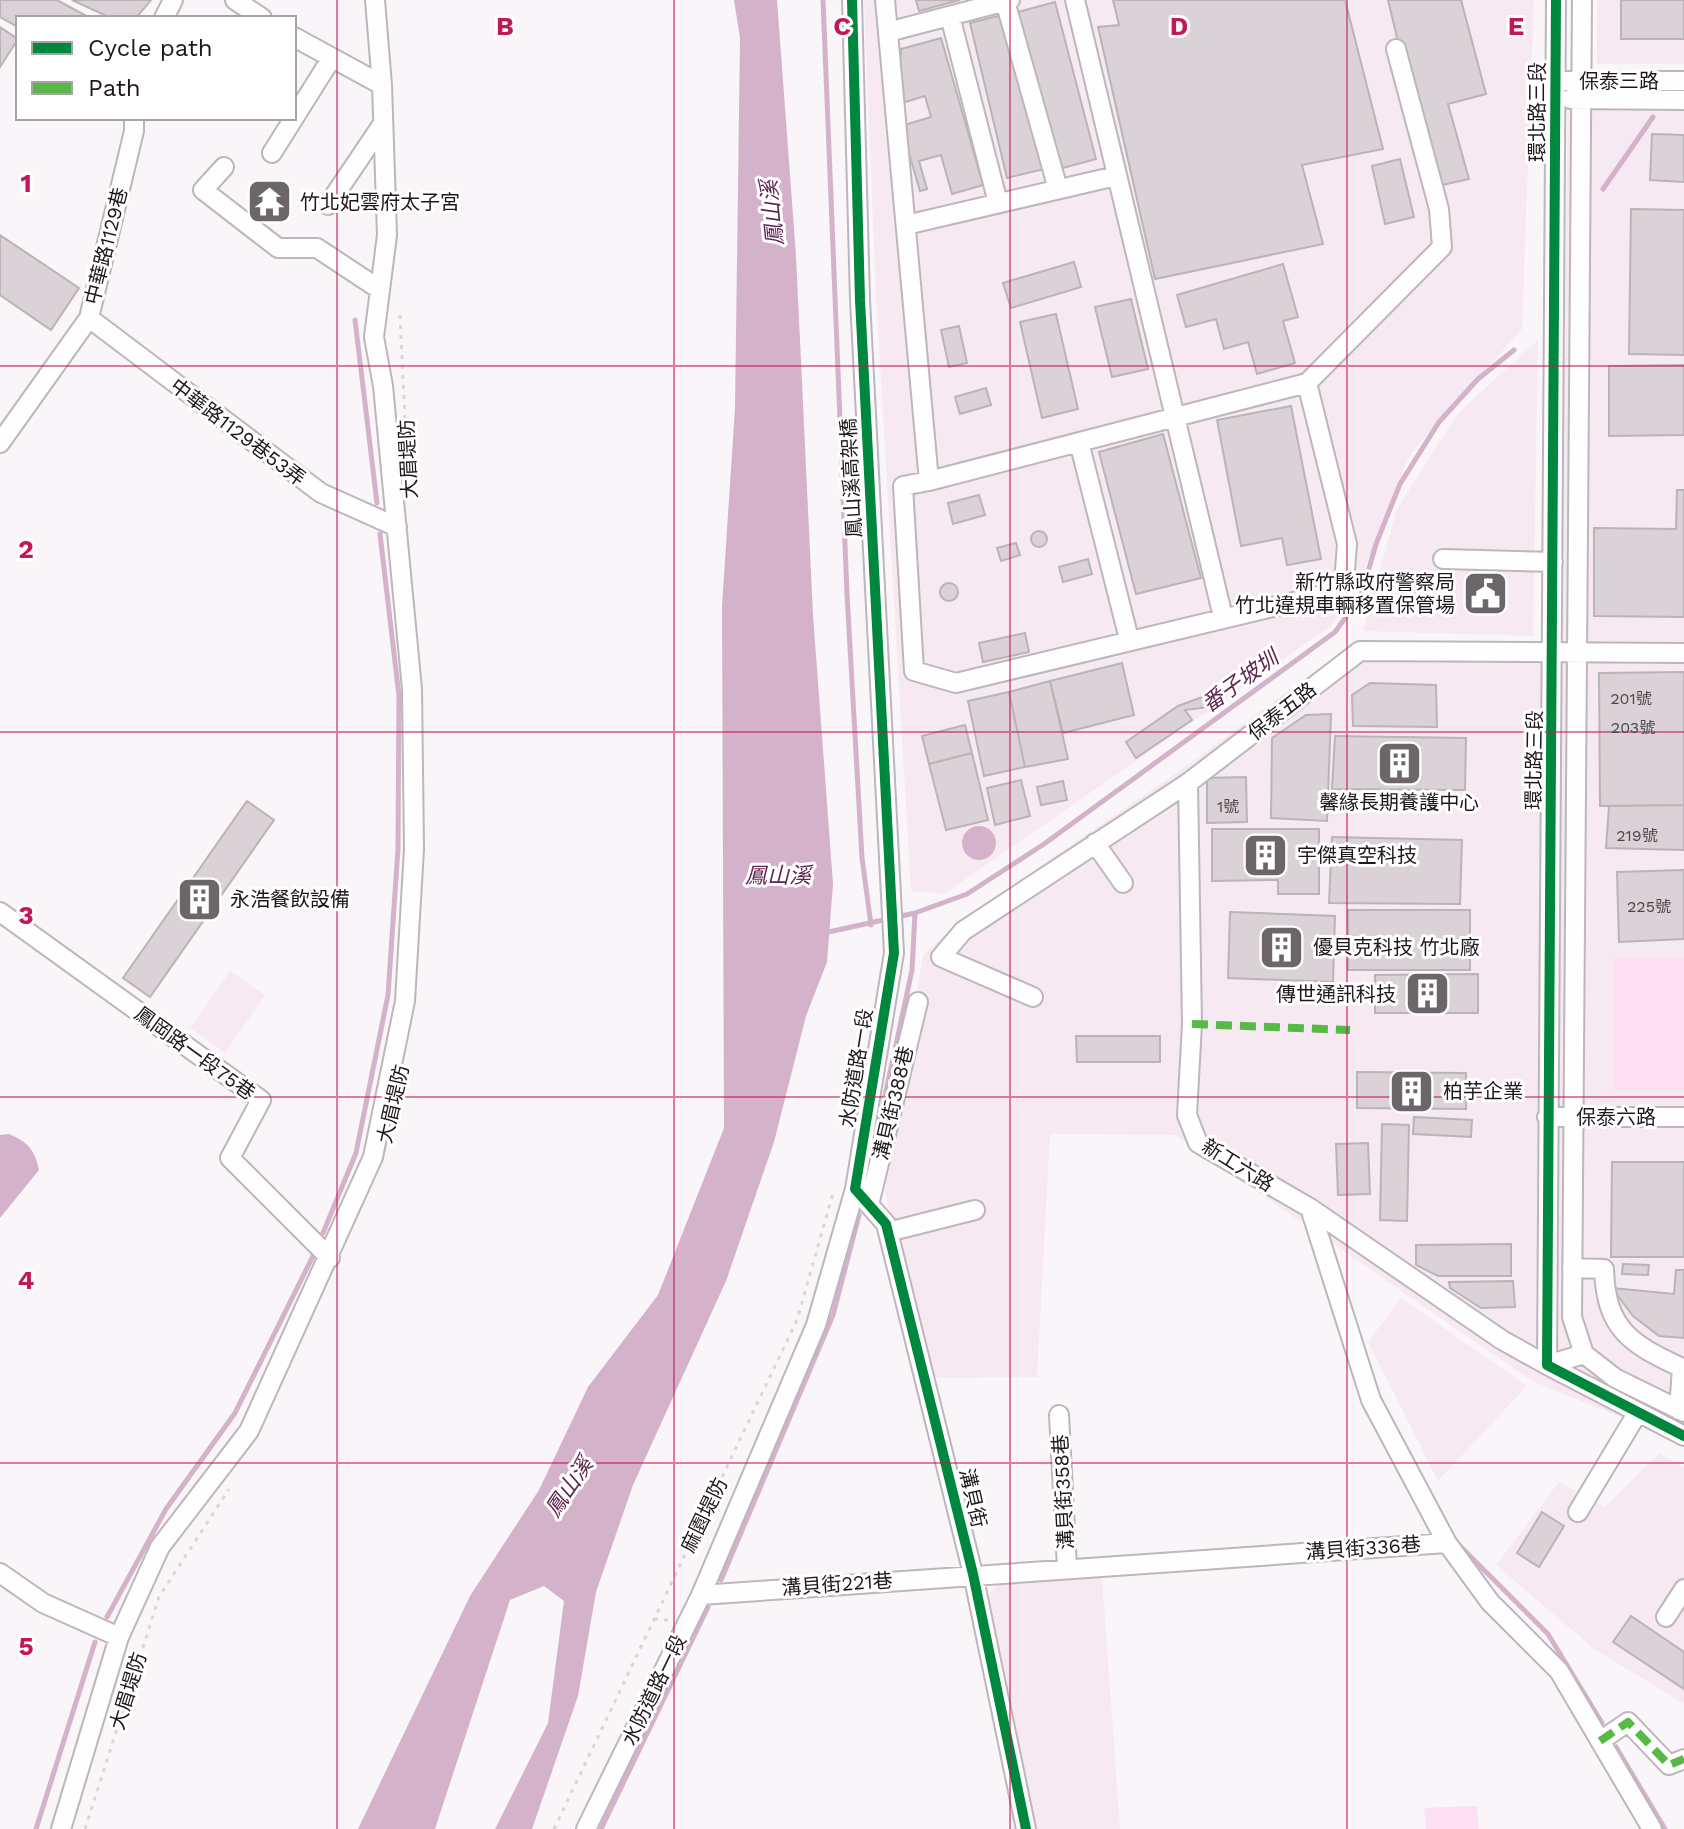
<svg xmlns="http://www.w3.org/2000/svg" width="1684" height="1829" font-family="'Work Sans','Noto Sans TC',sans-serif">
	<rect width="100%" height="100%" fill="#faf5f8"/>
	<path fill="#f7e9f2" d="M864 0H1534L1522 329 1410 454 1355 593 1331 626 944 894 911 891 876 294Z
		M1597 0H1684V64H1597Z
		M1568 91 1684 94V1443L1532 1381 1175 1135 1050 1134 1037 1377 934 1378 885 1194 923 955 961 920 1178 772 1355 642 1560 643Z
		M1538 340 1533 636 1363 631 1397 509 1458 413Z
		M230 971 265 995 225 1053 190 1028Z
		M1401 1298 1527 1386 1438 1481 1368 1342Z
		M1659 1454 1684 1467V1704L1593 1648 1496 1565 1559 1482 1605 1507Z
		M1102 1578 1120 1829H1035L983 1599 1005 1579Z"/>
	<path fill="#fce0f2" d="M1613 958H1684V1090H1613Z
		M1477 1806 1479 1829H1426L1424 1808Z"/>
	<path fill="#d4b2c9" d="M734 0H777L796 256 813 615 833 884 827 962 806 1016 774 1142 726 1281 633 1485 596 1592 578 1696 532 1829H495L548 1723 564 1601 544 1586 510 1600 435 1829H358L470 1596 539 1490 588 1387 658 1295 724 1128 722 606 735 408 740 38Z
		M962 843a17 17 0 1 1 34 0a17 17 0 1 1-34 0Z
		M9 1134C28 1142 35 1150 39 1170L0 1218V1135Z"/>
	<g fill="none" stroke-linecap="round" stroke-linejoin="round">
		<path stroke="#d4b2c9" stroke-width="5" d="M823 0 847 594 862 858 871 925
			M1603 189 1653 117
			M355 320 377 503
			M824 933 915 913 967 894 1044 844 1335 632 1361 596 1376 544 1400 484 1439 422 1478 379 1514 350
			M877 1133 912 970 915 913
			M323 1233 356 1153 388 995 398 849 399 696 380 534
			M1456 1542 1548 1634 1602 1723
			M721 1580 833 1315 859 1215
			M107 1617 166 1509 235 1413 313 1256
			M1616 1747 1665 1829
			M36 1829 95 1642
			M601 1829 708 1607"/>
	</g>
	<path fill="#dad2d6" stroke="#bab3b7" stroke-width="2" d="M0 0H57L90 18H18V27L0 17Z
		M72 0H151L136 18H111Z
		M916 0H960L919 11Z
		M1113 0H1345L1383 149 1302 165 1323 244 1155 279 1098 27 1119 25Z
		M1388 0H1461L1486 94 1448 104 1469 179 1433 187Z
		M1621 0H1684V39H1621Z
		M1055 2 1096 159 1059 169 1018 12Z
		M1006 14 1044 169 1007 178 970 23Z
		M0 27 18 39 0 67Z
		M941 38 983 185 952 194 941 155 919 161 927 189 920 191 901 126 931 117 925 96 899 104 901 49Z
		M1652 134 1684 135V182L1650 180Z
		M1400 159 1414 217 1385 224 1372 166Z
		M1631 209 1684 210V355L1629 354Z
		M0 235 79 288 51 330 0 295Z
		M1074 262 1081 287 1011 308 1003 283Z
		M1283 264 1298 317 1283 321 1295 363 1257 374 1248 342 1224 349 1216 319 1186 327 1177 295Z
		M1131 299 1148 369 1112 377 1095 307Z
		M1056 314 1078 409 1042 418 1020 322Z
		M959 326 967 363 949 367 941 330Z
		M1684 365V435L1609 436V366Z
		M986 388 991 405 960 414 955 397Z
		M1291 406 1321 559 1287 565 1282 538 1241 546 1217 420Z
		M1163 434 1201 578 1136 594 1099 452Z
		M1677 490H1684V617L1594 616V528L1676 529Z
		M979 495 985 515 953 524 948 503Z
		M1031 539a8 8 0 1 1 16 0a8 8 0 1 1-16 0Z
		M1016 543 1020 555 1001 561 997 548Z
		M1088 559 1092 574 1063 582 1059 567Z
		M1471 575 1503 576 1501 610 1470 609Z
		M1409 580 1425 581 1424 599H1408Z
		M940 592a9 9 0 1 1 18 0a9 9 0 1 1-18 0Z
		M1025 633 1029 652 983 662 979 643Z
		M1122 663 1134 715 1063 733 1050 681Z
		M1684 672V805L1600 806 1599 673Z
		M1050 681 1068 759 1025 767 1009 692Z
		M1370 683 1436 685 1437 727 1353 726 1352 695Z
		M1009 692 1025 767 984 776 968 701Z
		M1216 692 1220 699 1208 707 1185 710 1192 720 1136 758 1126 742 1178 706Z
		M1331 714 1327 821 1271 818 1272 738 1306 715Z
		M965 725 972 753 929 764 922 736Z
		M1335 736 1466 738 1465 790 1332 789Z
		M972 753 988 820 946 830 929 764Z
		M1246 777 1247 822 1207 823V778Z
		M1021 780 1030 816 995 825 987 788Z
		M1063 781 1067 800 1041 805 1037 787Z
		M247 801 274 820 150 997 123 978Z
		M1684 805V850L1606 848 1609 806Z
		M1212 829H1319V894H1278V880L1212 881Z
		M1332 837 1462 840 1460 904 1329 903Z
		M1684 870V939L1619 942 1617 872Z
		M1348 910H1470V970H1348Z
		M1230 912 1335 916 1333 982 1228 978Z
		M1478 974V1013H1375V975Z
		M1076 1036H1160V1062H1077Z
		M1357 1072 1466 1073V1109L1357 1108Z
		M1414 1117 1472 1120 1471 1137 1413 1134Z
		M1382 1124 1409 1125 1407 1221 1380 1220Z
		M1368 1143 1370 1194 1338 1195 1336 1144Z
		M1612 1162H1684V1257H1611Z
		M1511 1244V1276H1438L1416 1265V1245Z
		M1623 1264 1649 1265 1648 1275 1622 1274Z
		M1676 1270H1684V1338L1659 1336 1633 1316 1612 1288 1674 1294Z
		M1513 1281 1515 1307 1481 1308 1450 1288 1449 1282Z
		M1542 1512 1564 1526 1539 1567 1517 1553Z
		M1631 1616 1684 1652V1689L1613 1642Z"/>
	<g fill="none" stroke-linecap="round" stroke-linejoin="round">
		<defs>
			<path id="minor" d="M235 0 262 18
				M885 0 929 481 903 486 914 671 956 683 1335 592 1344 583 1347 544 1307 383
				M1075 0 1223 617
				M1556 0 1547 1365 1684 1436
				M1582 0 1572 1317 1584 1354 1615 1378 1684 1412
				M1005 1 1058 189
				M950 16 998 203
				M164 18 173 0
				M888 32 1010 0
				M294 37 382 85
				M1555 81H1684
				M1570 99 1684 100
				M272 153 331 59
				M224 167 203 190 278 248H317L379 289
				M328 205 382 125
				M906 225 1116 176
				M89 318 321 493 397 527
				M1079 442 1129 639
				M0 443 89 318 134 131V118
				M929 481 1307 383 1442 247 1439 209 1396 49
				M1443 559 1553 562
				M1188 783 1192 1024 1187 1115 1198 1143 1310 1208 1502 1340 1547 1365 1584 1354
				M1095 843 1123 883
				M0 912 261 1100 230 1158 330 1258
				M1033 997 941 957 963 931 1188 783 1360 651 1684 653
				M1547 1117H1684
				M855 1189 886 1224 973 1574 1026 1829
				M869 1205 918 1002
				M1310 1208 1371 1400 1447 1543 1490 1602 1559 1671 1652 1829
				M888 1232 975 1210
				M1572 1268 1604 1269C1606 1330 1631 1344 1682 1368L1679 1410
				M1059 1415 1067 1568
				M1578 1512 1638 1412
				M0 1573 43 1603 119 1637
				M701 1595 1447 1543
				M1666 1617 1684 1589
				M1600 1741 1628 1722 1669 1765 1684 1759
				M61 1829 119 1637 160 1547 249 1431 373 1157 405 1001 414 849 412 689 383 386 374 337 387 235 382 85 375 0
				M586 1829 701 1595 816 1325 855 1189 894 953 860 300 852 0"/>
		</defs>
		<use href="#minor" stroke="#bdb6ba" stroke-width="22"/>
		<path stroke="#d9d6d8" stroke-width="3" stroke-dasharray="4 6" stroke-linecap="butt" d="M400 315 405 420
			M654 1619 669 1620
			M85 1829 159 1597 229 1489
			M554 1829 797 1320 833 1193"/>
		<use href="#minor" stroke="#fefefe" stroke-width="18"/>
		<path stroke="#58b947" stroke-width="8" stroke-dasharray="16 8" stroke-linecap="butt" d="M1192 1024 1350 1030
			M1600 1741 1628 1722 1669 1765 1684 1759"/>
		<defs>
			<path id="cycleway" d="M852 0 860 300 894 953 855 1189 886 1224 973 1574 1026 1829
				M1556 0 1547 1365 1684 1436"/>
		</defs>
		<use href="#cycleway" stroke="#fff" stroke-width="15"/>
		<use href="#cycleway" stroke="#00873e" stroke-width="10"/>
	</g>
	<path fill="none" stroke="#c2185b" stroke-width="2" stroke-opacity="0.55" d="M337 0V1829M674 0V1829M1010 0V1829M1347 0V1829M0 366H1684M0 732H1684M0 1097H1684M0 1463H1684"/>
	<defs>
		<symbol id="temple-square" viewBox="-11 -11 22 22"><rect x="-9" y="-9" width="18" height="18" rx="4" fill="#6c656a" stroke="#fff"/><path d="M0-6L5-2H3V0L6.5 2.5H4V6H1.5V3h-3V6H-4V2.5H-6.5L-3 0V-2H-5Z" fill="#fff"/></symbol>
		<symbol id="civic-square" viewBox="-11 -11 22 22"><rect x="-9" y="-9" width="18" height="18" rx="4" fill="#6c656a" stroke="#fff"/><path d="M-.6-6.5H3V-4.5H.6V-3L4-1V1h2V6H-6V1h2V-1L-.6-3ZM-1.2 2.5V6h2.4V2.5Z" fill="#fff"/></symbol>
		<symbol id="building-square" viewBox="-11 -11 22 22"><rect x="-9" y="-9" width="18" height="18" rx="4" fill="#6c656a" stroke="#fff"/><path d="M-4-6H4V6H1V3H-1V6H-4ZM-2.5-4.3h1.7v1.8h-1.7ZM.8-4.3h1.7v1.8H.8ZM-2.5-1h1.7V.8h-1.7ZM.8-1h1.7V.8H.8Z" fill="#fff"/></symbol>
	</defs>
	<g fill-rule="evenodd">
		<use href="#temple-square" x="244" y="176" width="51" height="51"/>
		<use href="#civic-square" x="1460" y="568" width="51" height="51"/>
		<use href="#building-square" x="1374" y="738" width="51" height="51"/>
		<use href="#building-square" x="1240" y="830" width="51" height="51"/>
		<use href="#building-square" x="174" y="874" width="51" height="51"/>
		<use href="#building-square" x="1256" y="922" width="51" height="51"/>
		<use href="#building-square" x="1402" y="968" width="51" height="51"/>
		<use href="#building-square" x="1386" y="1066" width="51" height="51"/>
	</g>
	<g text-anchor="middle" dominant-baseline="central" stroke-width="6" stroke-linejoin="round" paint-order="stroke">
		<g font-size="16" fill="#4e464b">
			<text x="1631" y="698">201號</text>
			<text x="1633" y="727">203號</text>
			<text x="1228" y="806">1號</text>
			<text x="1637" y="835">219號</text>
			<text x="1649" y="906">225號</text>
		</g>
		<g font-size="20" fill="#20171d" stroke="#fff">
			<text x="1619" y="81">保泰三路</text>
			<text transform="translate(1537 112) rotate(-90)">環北路三段</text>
			<text transform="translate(106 246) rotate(-76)">中華路1129巷</text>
			<text transform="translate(238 432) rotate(37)">中華路1129巷53弄</text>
			<text transform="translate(408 459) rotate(-93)">大眉堤防</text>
			<text transform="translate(851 478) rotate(-93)">鳳山溪高架橋</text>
			<text transform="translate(1282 711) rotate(-38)">保泰五路</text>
			<text transform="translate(1534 760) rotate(-89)">環北路三段</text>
			<text transform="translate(195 1053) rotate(36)">鳳岡路一段75巷</text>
			<text transform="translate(856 1068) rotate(-81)">水防道路一段</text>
			<text transform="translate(893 1103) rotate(-77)">溝貝街388巷</text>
			<text transform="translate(393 1104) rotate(-77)">大眉堤防</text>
			<text x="1616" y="1117">保泰六路</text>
			<text transform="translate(1238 1165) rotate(32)">新工六路</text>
			<text transform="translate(1063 1492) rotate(-93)">溝貝街358巷</text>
			<text transform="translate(973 1498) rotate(77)">溝貝街</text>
			<text transform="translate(704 1515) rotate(-64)">麻園堤防</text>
			<text transform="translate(1363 1548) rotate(-4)">溝貝街336巷</text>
			<text transform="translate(837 1584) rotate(-4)">溝貝街221巷</text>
			<text transform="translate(654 1690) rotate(-64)">水防道路一段</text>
			<text transform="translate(128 1691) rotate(-73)">大眉堤防</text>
		</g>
		<g font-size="20" fill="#20171d" stroke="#fff" text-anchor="start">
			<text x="300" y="202">竹北妃雲府太子宮</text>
			<text x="1455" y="582" text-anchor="end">新竹縣政府警察局<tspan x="1455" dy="23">竹北違規車輛移置保管場</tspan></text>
			<text x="1399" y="802" text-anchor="middle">馨緣長期養護中心</text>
			<text x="1297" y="855">宇傑真空科技</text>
			<text x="230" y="899">永浩餐飲設備</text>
			<text x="1313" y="947">優貝克科技 竹北廠</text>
			<text x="1396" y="994" text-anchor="end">傳世通訊科技</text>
			<text x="1443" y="1091">柏芋企業</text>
		</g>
		<g font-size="22" font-style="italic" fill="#602651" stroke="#fff">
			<text transform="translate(772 213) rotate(-96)">鳳山溪</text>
			<text transform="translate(1240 681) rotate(-36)">番子坡圳</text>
			<text x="778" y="875">鳳山溪</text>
			<text transform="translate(569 1487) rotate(-56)">鳳山溪</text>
		</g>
	</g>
	<g font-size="26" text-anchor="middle" font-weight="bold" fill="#c2185b" stroke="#fff" stroke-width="6" stroke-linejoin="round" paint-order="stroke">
		<text x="505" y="35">B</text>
		<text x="842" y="35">C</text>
		<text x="1179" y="35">D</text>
		<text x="1516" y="35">E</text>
		<text x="26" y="192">1</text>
		<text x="26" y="558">2</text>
		<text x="26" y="924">3</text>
		<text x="26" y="1289">4</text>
		<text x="26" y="1655">5</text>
	</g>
	<rect x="16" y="16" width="280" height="104" fill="#ffffff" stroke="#a6a2a5" stroke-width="2"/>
	<rect x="32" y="42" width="40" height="12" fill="#00873e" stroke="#a6a2a5" stroke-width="2"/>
	<text x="88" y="56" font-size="24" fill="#20171d">Cycle path</text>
	<rect x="32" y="82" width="40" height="12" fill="#58b947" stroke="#a6a2a5" stroke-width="2"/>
	<text x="88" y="96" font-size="24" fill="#20171d">Path</text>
</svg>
